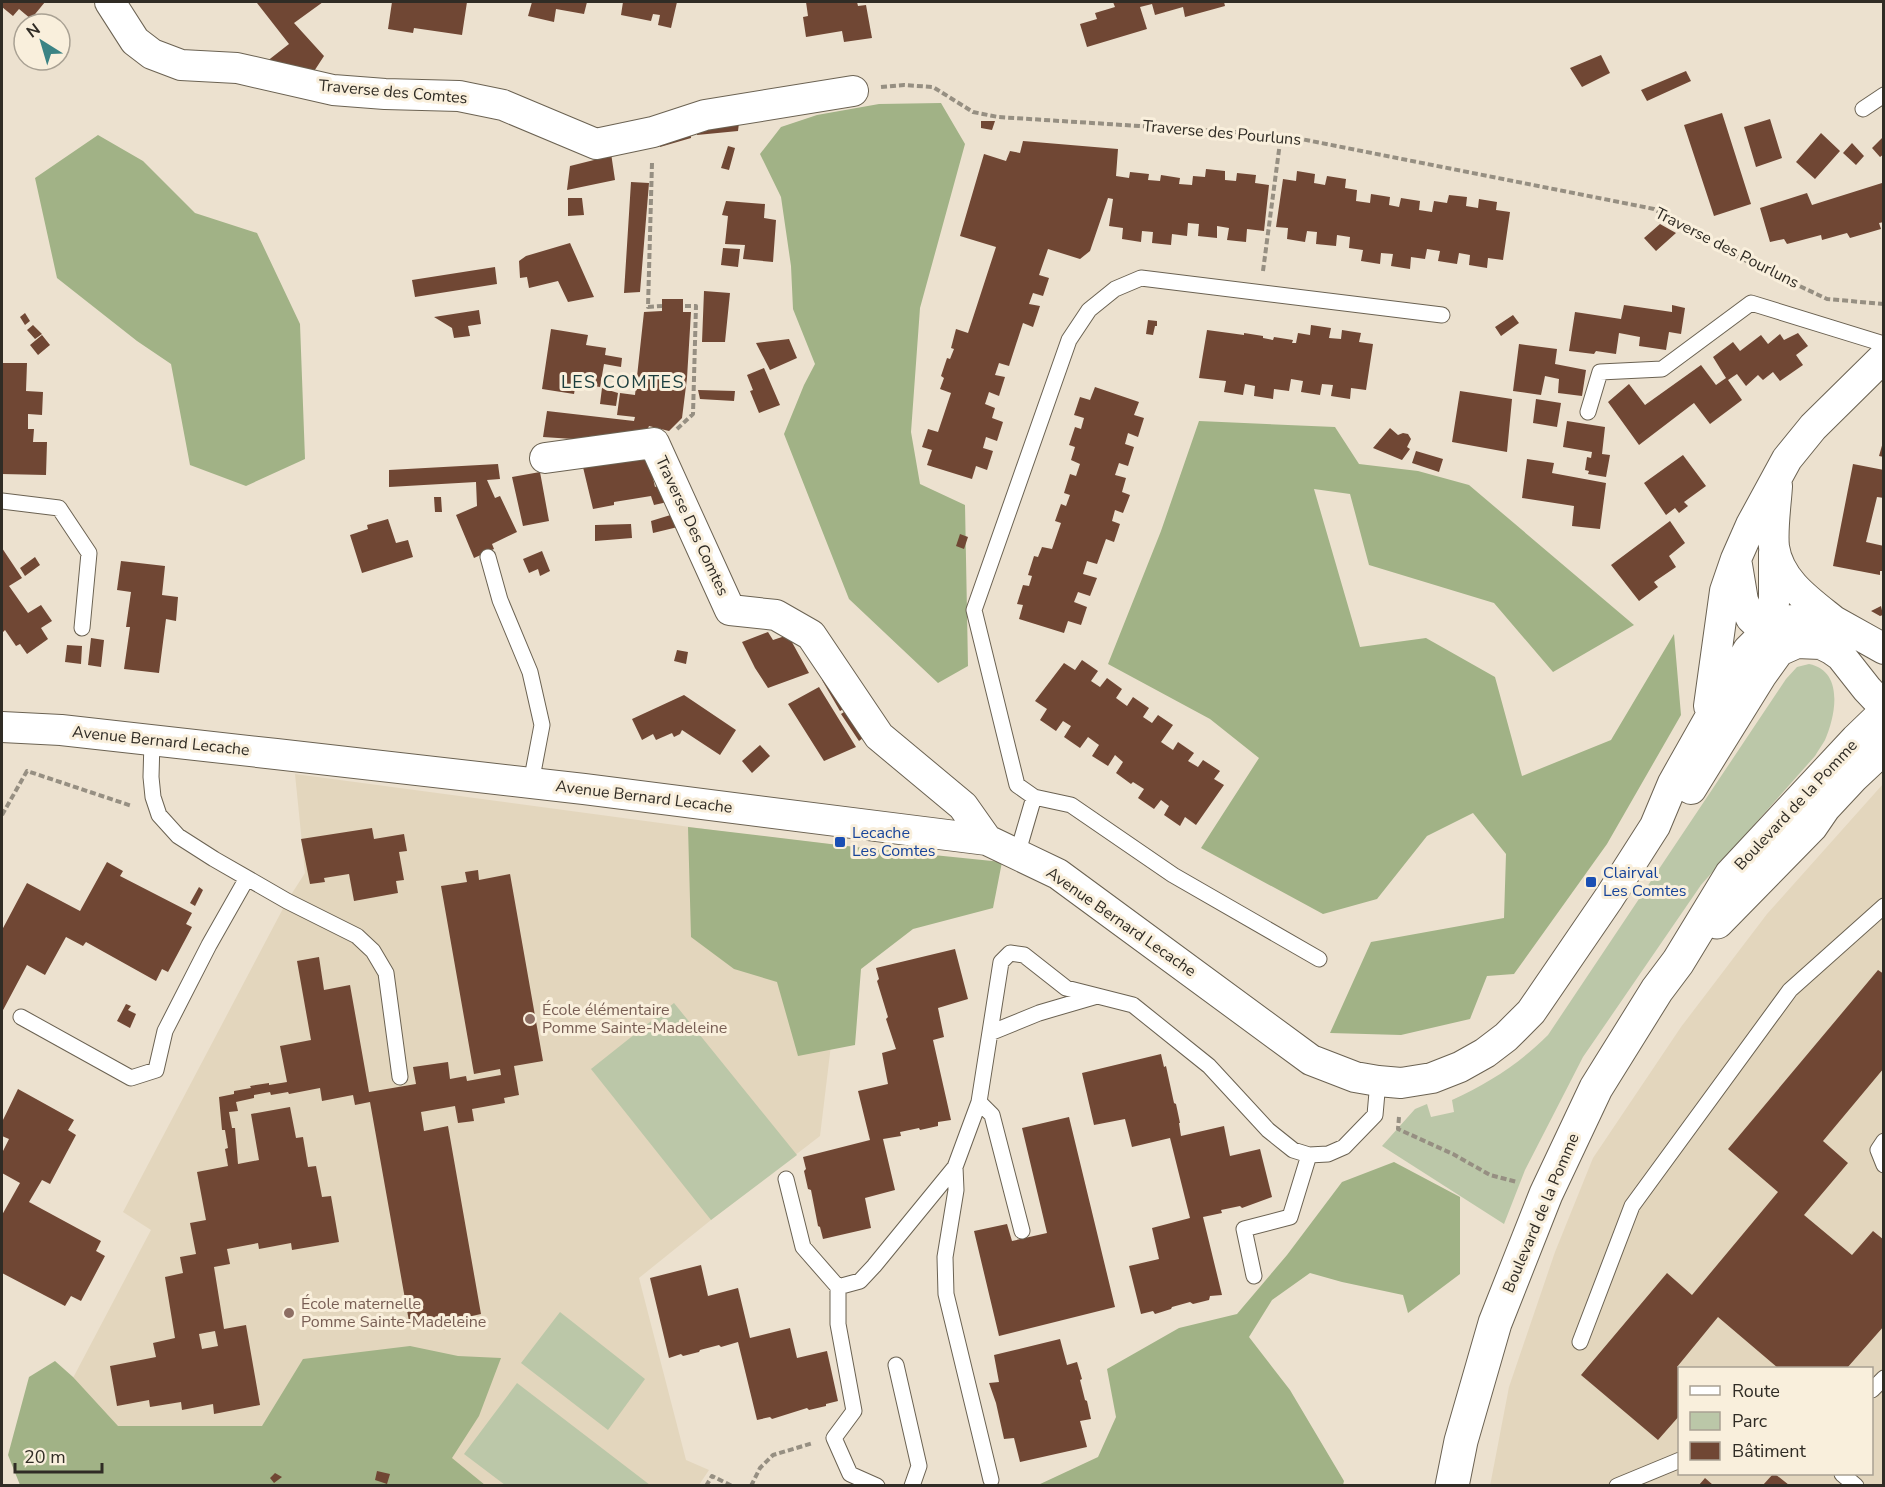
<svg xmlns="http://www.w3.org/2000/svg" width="1885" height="1487" font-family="'Nunito Sans',sans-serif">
	<rect width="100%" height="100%" fill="#ece1cf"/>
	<path fill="#e3d6bd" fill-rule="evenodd" d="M295 774 742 834 855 847 820 1136 711 1220 639 1278 686 1460 709 1470 699 1485 381 1486 35 1450 151 1230 123 1212 287 901 305 873Z
		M1883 784V1485L1490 1486 1509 1387 1555 1252 1593 1158 1681 1027 1767 914ZM1680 1368H1872V1474H1680Z"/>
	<path fill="#bbc7a8" d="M1809 664C1844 671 1836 715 1825 740 1822 745 1818 751 1815 756L1701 885 1583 1057 1525 1170 1504 1224 1382 1146 1415 1109 1427 1104 1431 1117 1454 1112 1452 1100C1489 1083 1519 1064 1548 1035L1786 679 1797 667Z
		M674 1003 797 1155 711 1220 591 1069Z
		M560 1312 645 1379 608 1430 521 1363Z
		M517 1383 650 1485H505L464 1454Z"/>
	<path fill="#a1b286" d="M941 103 965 144 920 308 911 432 920 484 965 505 968 666 938 683 849 599 784 434 804 385 815 364 793 309 791 266 781 197 760 154 781 127 817 115 879 104Z
		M98 135 143 161 195 213 257 233 300 324 305 459 246 486 190 465 171 364 137 341 57 278 35 178Z
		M1199 421 1335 427 1359 464 1418 471 1469 485 1634 625 1553 672 1494 603 1369 565 1350 494 1314 489 1360 647 1426 638 1495 677 1522 776 1611 740 1674 634 1681 715 1607 844 1514 974 1487 976 1470 1019 1401 1035 1330 1033 1371 942 1504 918 1506 854 1473 813 1427 836 1377 899 1323 914 1201 848 1259 758 1210 719 1108 664 1161 531Z
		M688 827 855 847 1002 862 993 908 913 929 861 969 855 1045 798 1056 777 982 734 969 691 937Z
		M1394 1162 1460 1197V1274L1408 1313 1403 1295 1342 1282 1310 1273 1272 1300 1249 1337 1290 1390 1344 1481 1343 1485H1038L1098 1457 1116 1417 1107 1369 1179 1328 1237 1314 1287 1255 1342 1182Z
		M410 1346 458 1356 501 1358 479 1416 452 1458 485 1485H20L8 1455 29 1377 55 1361 73 1377 118 1426H262L303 1359Z"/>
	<path fill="#704734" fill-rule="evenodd" d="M2 2H45L31 19 19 9 13 16 2 7Z
		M259 2H323L294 23 324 56 309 79 266 62 289 44 257 3Z
		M392 2H467L462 35 414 28 413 33 388 29Z
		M532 2H587L584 14 556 9 554 22 528 16Z
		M623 2H677L671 28 658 25 660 15 653 14 651 21 621 15Z
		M806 2H857L858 6 866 5 872 38 844 42 842 31 806 37 803 17 808 16Z
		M1113 2H1224L1225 6 1185 17 1183 7 1155 15 1152 4 1140 7 1147 29 1087 47 1080 24 1097 19 1095 13 1115 7Z
		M1601 55 1610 73 1582 87 1570 68Z
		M1686 71 1691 81 1647 101 1641 90Z
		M1722 113 1751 204 1714 216 1684 125Z
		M740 115 738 131 697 135V128Z
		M1770 119 1782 158 1756 167 1744 127Z
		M981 121H995L992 130 981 128Z
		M691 127V138L660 147V145Z
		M1821 133 1840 151 1815 179 1796 162Z
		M1884 136V154L1880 157 1872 148Z
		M1023 141 1118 149 1116 176 1129 178 1130 172 1149 174 1148 180 1160 181 1161 175 1180 178 1179 184 1192 185 1193 176 1205 177 1206 169 1225 171V180L1236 181 1237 173 1256 175 1255 183 1269 185 1264 231 1247 229 1246 242 1227 240 1229 228 1217 226V238L1198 236 1199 224 1188 223 1187 236 1172 234 1171 245 1152 243 1153 232 1142 231 1141 242 1122 239 1123 228 1109 226 1113 199 1108 198 1090 251 1080 259 1048 249 1039 275 1049 278 1043 296 1033 293 1029 304 1040 306 1033 327 1023 323 1009 366 999 363 995 375 1005 377 999 396 989 392 985 404 995 408 992 418 1003 422 997 441 986 437 983 448 993 451 987 470 976 466 972 479 927 465 932 450 922 447 928 429 938 432 951 393 940 389 944 378 941 376 947 358 950 359 954 349 951 348 956 329 968 333 996 247 960 236 984 154 1006 161 1010 151 1020 153Z
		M1852 143 1864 156 1856 165 1843 153Z
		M728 146 735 148 729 170 721 168Z
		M611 153 615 180 567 190 570 166 598 159Z
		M1297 171 1315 174 1314 183 1325 185 1327 176 1346 179 1345 188 1357 190 1356 201 1370 203 1371 194 1390 197 1389 205 1399 207 1401 198 1420 201 1419 210 1432 212 1434 201 1447 203 1449 195 1467 197 1466 206 1478 208 1479 199 1497 202 1496 210 1510 212 1503 260 1488 258 1487 268 1469 265 1470 255 1459 253 1457 264 1438 261 1440 251 1427 249 1425 259 1411 257 1410 269 1391 266 1393 254 1381 253 1380 264 1361 261 1363 250 1349 248 1350 237 1337 235 1336 246 1316 244 1317 232 1307 231 1305 242 1287 239 1288 228 1276 227 1283 179 1296 181Z
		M631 182 649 183 640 292 624 293Z
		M1882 183 1884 222 1879 223 1881 229 1850 238 1847 233 1822 240 1821 235 1787 244 1784 239 1770 242 1760 208 1807 193 1812 205Z
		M568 198H582L584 215 568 216Z
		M726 201 765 204 764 218 776 220 773 262 743 259 745 245 725 244 728 216 722 215Z
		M1660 224 1676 233 1656 251 1644 238Z
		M570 243 594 297 568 302 558 281 529 288 527 277 520 278 519 261 526 256Z
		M723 248 740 249 738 267 721 265Z
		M495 267 497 284 415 297 412 280Z
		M704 291 730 293 725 342H702Z
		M662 299H683V312H691L687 378 682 418 669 431 649 426 645 436 573 439 543 437 547 411 634 421 635 417 617 415 620 393 635 395 644 312 662 311Z
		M1624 305 1672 312V305L1685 308 1681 334 1669 332 1666 350 1639 346 1640 337 1619 333 1616 354 1596 351 1594 354 1569 351 1575 312 1621 319Z
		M479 310 481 324 468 326 470 336 454 338 452 328 434 317Z
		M25 313 30 321 25 325 20 317Z
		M1513 315 1519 323 1501 336 1495 327Z
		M1148 320 1157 321V326H1155L1153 335 1146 334Z
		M33 325 42 334 35 339 27 330Z
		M1311 325 1331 328 1329 338 1341 339 1342 330 1361 333 1359 342 1373 344 1366 390 1351 388 1350 399 1331 396 1333 385 1322 384 1320 395 1301 392 1303 381 1291 379 1289 391 1274 389 1273 399 1254 396 1255 386 1245 384 1243 395 1224 392 1226 381 1199 378 1207 330 1244 335V333L1263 336V338L1273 340 1274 337 1293 340 1292 343H1296L1298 333 1310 335Z
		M551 329 588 335 586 345 606 348 605 355 622 358 621 367 604 364 600 387 576 383 574 394 542 389Z
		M1798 333 1808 346 1796 355 1803 365 1780 381 1773 372 1763 380 1758 375 1746 386 1737 374 1728 380 1742 400 1710 424 1694 403 1639 445 1608 402 1629 384 1645 405 1701 365 1716 385 1726 378 1713 357 1733 342 1740 351 1761 335 1768 344 1780 334 1784 340Z
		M42 335 50 345 38 355 30 345Z
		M789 339 797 358 770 370 756 343Z
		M1519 344 1557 349 1555 364 1586 370 1582 396 1558 393 1559 379 1545 376 1541 395 1513 391Z
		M2 363H27L26 391 43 392 42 415 28 414V429H34L33 442H47L46 475 2 474Z
		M764 368 780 405 759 413 750 391 753 390 747 375Z
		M1095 387 1139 402 1134 415 1144 418 1138 437 1128 433 1125 444 1134 447 1128 466 1119 463 1115 475 1126 478 1122 492 1130 495 1123 513 1115 510 1112 521 1120 524 1114 542 1106 539 1097 564 1087 561 1083 574 1097 578 1090 596 1078 592 1074 602 1087 607 1081 625 1068 621 1064 633 1019 619 1023 605 1017 604 1023 585 1029 586 1032 576 1028 575 1034 556 1038 557 1042 547 1052 549 1061 523 1055 521 1061 504 1066 506 1070 495 1064 493 1070 474 1076 476 1080 464 1071 460 1075 447 1069 445 1075 427 1081 429 1084 418 1074 415 1080 397 1090 400Z
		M602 388 618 393 616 406 600 404Z
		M698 390 735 391 734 401 700 399Z
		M1460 391 1512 399 1507 452 1452 442Z
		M1536 399 1561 403 1557 427 1533 423Z
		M1567 421 1605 427 1602 454 1610 455 1606 477 1588 474 1589 471 1585 470 1587 457 1591 458 1592 452 1563 447Z
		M1390 428 1398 435 1403 433 1408 434 1411 439 1407 447 1410 449 1402 460 1373 448Z
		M1883 442H1884V457L1879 456Z
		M647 450 655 487 664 483 672 501 654 505 651 496 614 502V505L593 509 582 463Z
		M1416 451 1443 459 1439 472 1412 463Z
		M1683 455 1706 486 1684 502 1688 506 1679 513 1675 508 1666 515 1644 483Z
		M1527 459 1554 463 1552 473 1606 483 1600 529 1572 526 1574 506 1522 498Z
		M498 464 500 479 487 480 495 498 500 496 517 532 492 544 494 549 474 558 456 515 477 506 476 482 389 487V470Z
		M1853 464 1884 470V498L1877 497 1866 542 1884 546V571H1880V575L1833 566Z
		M540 472 549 521 523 526 512 477Z
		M434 497H441L442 512H435Z
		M677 513 682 526 653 533 651 521Z
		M388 519 396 543 408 540 413 557 362 573 350 535 368 529 367 525Z
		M1670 521 1685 543 1669 556 1676 567 1654 582 1658 587 1639 601 1611 565Z
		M631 524 632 538 595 541V525Z
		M960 534 968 537 964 549 956 546Z
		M2 548 22 578 9 586 28 613 41 605 52 621 41 628 48 639 27 654 20 644 16 646 5 630 2 633Z
		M542 551 550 571 540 576 538 569 529 573 523 559Z
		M35 557 40 565 25 576 20 568Z
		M121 561 165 566 162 595 178 597 176 621 166 619 159 673 124 669 130 627H126L131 592 117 590Z
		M1881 606 1883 615 1880 616 1871 611Z
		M768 632 773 640 788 635 809 673 768 688 755 668 742 642Z
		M91 638 104 640 101 667 88 665Z
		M67 645 82 646 81 664 65 662Z
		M677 650 688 652 686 664 674 661Z
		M1082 660 1098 671 1091 681 1100 687 1107 678 1122 689 1116 698 1127 706 1133 697 1149 708 1143 717 1152 723 1158 715 1173 725 1161 742 1173 750 1178 742 1194 753 1188 761 1198 767 1203 760 1220 771 1214 779 1224 785 1196 825 1185 817 1180 826 1164 815 1169 806 1161 800 1154 809 1138 798 1144 789 1133 782 1131 784 1116 773 1123 762 1115 755 1108 766 1092 756 1099 745 1088 737 1080 748 1064 737 1071 726 1063 721 1056 731 1040 720 1047 709 1035 701 1064 663 1075 670Z
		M830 676 849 706 840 711 822 680Z
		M819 687 856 747 824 761 788 704Z
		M684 695 736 730 720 755 682 730 680 734 674 737 672 733 656 740 653 734 642 740 632 719Z
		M850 708 867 735 859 741 841 714Z
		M760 745 770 756 752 773 742 761Z
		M372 828 374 839 404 834 407 851 399 852 404 880 396 881 398 893 354 901 349 874 324 878 325 882 310 884 301 839Z
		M107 862 123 871 120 876 192 913 186 924 192 927 168 972 162 969 156 981 86 942 83 946 66 937 45 975 27 965 2 1012V930L27 883 80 911Z
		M478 870 479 880 510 874 543 1061 514 1066 519 1095 504 1098 505 1103 472 1109 474 1121 458 1123 455 1106 421 1112 424 1131 448 1126 481 1314 472 1316 473 1325 440 1330 438 1322 410 1327 370 1102 355 1105 353 1095 322 1101 320 1088 289 1094 288 1092 271 1095 270 1092 254 1095V1098L236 1102 238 1111 229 1112 232 1128H235L238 1164 259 1160 251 1114 290 1107 296 1138 303 1137 308 1167 316 1166 322 1197 331 1196 339 1242 292 1250 291 1243 259 1249 258 1243 227 1249 230 1264 214 1267 224 1329 246 1325 260 1405 214 1414 213 1404 182 1410 181 1402 150 1407 149 1400 117 1406 110 1366 156 1357 153 1343 175 1338 165 1277 183 1273 180 1257 196 1254 190 1223 206 1220 197 1172 228 1166 225 1149 228 1148 225 1130H222L219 1097 234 1094V1091L251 1088 250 1086 269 1083V1085L287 1082 280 1046 311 1040 297 961 319 957 324 990 350 985 369 1092 416 1084 413 1067 448 1062 450 1079 466 1076 467 1081 501 1075 500 1069 474 1074 441 886 467 882 465 872ZM215 1331 218 1346 202 1349 199 1334Z
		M199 887 203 890 195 906 190 903Z
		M955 949 968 999 938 1008 944 1037 933 1040 951 1120 938 1122V1126L920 1130 919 1128 900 1132 901 1136 883 1139 895 1190 865 1198 871 1228 823 1239 820 1227 818 1226 811 1190 808 1189 804 1171 806 1169 803 1157 870 1140 858 1091 888 1084 882 1053 896 1049 886 1019 888 1017 877 981 879 979 876 968Z
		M1878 970 1884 974V1068L1823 1141 1848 1163 1804 1215 1852 1255 1873 1231 1884 1240V1326L1847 1368H1778L1718 1317 1677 1367 1680 1368V1415L1658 1440 1581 1375 1667 1273 1692 1295 1778 1192 1728 1149Z
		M126 1004 131 1006 128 1010 136 1014 130 1028 117 1021Z
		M1161 1054 1164 1067 1166 1066 1174 1103 1176 1104 1180 1123H1179L1181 1136 1224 1126 1230 1156 1260 1149 1272 1197 1242 1208 1240 1206 1221 1210 1222 1213 1203 1217 1222 1295 1210 1296 1209 1300 1193 1304 1190 1302 1172 1307 1171 1309 1155 1314 1153 1311 1141 1314 1129 1266 1159 1259 1152 1228 1190 1218 1170 1138 1132 1147 1125 1119 1094 1125 1082 1073Z
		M18 1089 74 1120 68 1130 76 1135 50 1184 42 1180 29 1202 101 1241 96 1251 105 1256 81 1301 71 1296 65 1306 2 1273V1215L20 1183 2 1173V1153L9 1139 2 1136V1122Z
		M1069 1117 1115 1307 999 1336 974 1231 1007 1224 1012 1241 1047 1233 1022 1128Z
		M701 1265 708 1296 738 1288 750 1338 790 1328 797 1358 827 1351 838 1401 826 1404V1406L809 1410 807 1408 772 1419 770 1417 757 1420 738 1342 721 1347 719 1345 700 1350 699 1352 683 1356 681 1354 669 1358 650 1278Z
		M1060 1339 1067 1365 1077 1362 1082 1379 1080 1380 1085 1400 1087 1401 1091 1419 1080 1421 1087 1447 1020 1462 1014 1438 1004 1439 996 1403 989 1383 999 1382 994 1355Z
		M377 1471 390 1474 387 1484 375 1480Z
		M275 1473 282 1477 274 1483 270 1478Z
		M1773 1474H1775L1789 1485H1763Z
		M1705 1478 1713 1485H1699Z"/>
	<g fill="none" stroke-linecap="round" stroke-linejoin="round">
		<defs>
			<path id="lane" d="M1863 109 1884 95
				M1588 412 1600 372 1662 369 1751 303 1884 344
				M2 501 59 508 89 553 82 628
				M488 557 500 600 530 672 542 725 531 783
				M152 741 151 777 153 797 159 815 178 836 214 859 287 901 357 936 373 951 386 973 400 1077
				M1034 797 1071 805 1173 875 1319 959
				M1017 855 1034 797 1017 785 974 610 1069 340 1089 310 1115 289 1141 278 1442 315
				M21 1017 131 1078 156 1070 165 1031 209 945 247 878
				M990 1033 1039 1013 1097 996
				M979 1102 992 1115 1022 1231
				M1884 1141 1878 1150 1884 1165
				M955 1167 956 1190 945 1257 946 1294 991 1480
				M786 1179 803 1247 838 1287 860 1281 874 1266 955 1167 979 1102 1001 962 1010 953 1024 955 1066 988 1133 1005 1209 1066 1268 1130 1293 1150 1309 1155 1328 1154 1344 1147 1375 1115 1378 1081
				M1254 1276 1244 1229 1290 1217 1309 1155
				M838 1287V1324L854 1411 834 1438 850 1474 877 1486
				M1580 1342 1632 1206 1790 990 1884 906
				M896 1365 919 1466 912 1486
				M1872 1390 1884 1378
				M1842 1474 1856 1486
				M1617 1486 1680 1460"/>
			<path id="street" d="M110 2 135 41 152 54 181 65 237 68 333 90 385 94 459 96 503 105 596 144 653 132 705 115 853 91
				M545 458 654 443 730 610 776 615 811 635 879 736 963 806 987 840
				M1777 486C1776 503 1772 530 1774 547 1779 581 1809 601 1834 621
				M1737 565 1743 601 1751 618 1766 632 1777 648
				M1766 632 1774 603V552
				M1709 706 1725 591 1736 559 1751 525 1787 459 1813 427 1884 357
				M2 727 61 730 276 754 584 789 987 840 1058 874 1311 1060 1355 1077 1378 1081 1401 1083 1432 1078 1460 1067 1485 1053 1506 1037 1531 1012 1609 898 1655 826 1673 783 1748 650 1766 632 1792 620 1819 619 1834 621 1884 649
				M1691 789 1761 676 1779 651 1797 643 1821 644 1831 649 1841 656 1867 689 1884 707"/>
			<path id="secondary" d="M1717 922 1811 826 1824 807 1852 777 1884 747
				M1452 1486 1461 1441 1495 1323 1546 1194 1596 1088 1657 990 1678 962 1731 875 1857 740 1884 714"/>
		</defs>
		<use href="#lane" stroke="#6b6252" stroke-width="17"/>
		<use href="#street" stroke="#6b6252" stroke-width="32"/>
		<use href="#secondary" stroke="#6b6252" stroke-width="35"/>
		<path stroke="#968f82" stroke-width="4" stroke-dasharray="6 3" stroke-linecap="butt" d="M881 87 904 85 933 87 973 112 998 117 1281 135 1654 209 1736 256 1827 299 1884 304
			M652 163 648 307 662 306
			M1263 271 1281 135
			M677 429 693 414 696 306H683
			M2 815 27 771 132 806
			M1399 1117 1398 1129 1453 1154 1490 1175 1517 1182
			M706 1486 712 1476 732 1486
			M751 1486 760 1468 773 1455 813 1443"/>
		<use href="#lane" stroke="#fff" stroke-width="15"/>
		<use href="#street" stroke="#fff" stroke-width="30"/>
		<use href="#secondary" stroke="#fff" stroke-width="33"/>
	</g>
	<g fill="#1a4fb4" stroke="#f9efdc" stroke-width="2">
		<rect x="834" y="836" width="12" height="12" rx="3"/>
		<rect x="1585" y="876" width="12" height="12" rx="3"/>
	</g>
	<g fill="#8d6e63" stroke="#f9efdc" stroke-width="2">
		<circle cx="530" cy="1019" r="6"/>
		<circle cx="289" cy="1313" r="6"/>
	</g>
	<g text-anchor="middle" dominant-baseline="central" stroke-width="6" stroke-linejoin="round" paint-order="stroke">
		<g font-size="16" fill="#302c25" stroke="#f9efdc">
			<text transform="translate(393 92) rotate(5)">Traverse des Comtes</text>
			<text transform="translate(1222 133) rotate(5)">Traverse des Pourluns</text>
			<text transform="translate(1727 248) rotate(27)">Traverse des Pourluns</text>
			<text transform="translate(692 526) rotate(65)">Traverse Des Comtes</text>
			<text transform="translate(161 741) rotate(6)">Avenue Bernard Lecache</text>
			<text transform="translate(644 797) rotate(7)">Avenue Bernard Lecache</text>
			<text transform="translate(1796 805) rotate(-47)">Boulevard de la Pomme</text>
			<text transform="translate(1121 922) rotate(35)">Avenue Bernard Lecache</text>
			<text transform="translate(1541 1213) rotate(-67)">Boulevard de la Pomme</text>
		</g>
		<g font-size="16" fill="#164399" stroke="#f9efdc" text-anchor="start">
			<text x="852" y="833">Lecache<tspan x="852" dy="18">Les Comtes</tspan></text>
			<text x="1603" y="873">Clairval<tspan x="1603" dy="18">Les Comtes</tspan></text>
		</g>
		<g font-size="16" fill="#785e54" stroke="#f9efdc" text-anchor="start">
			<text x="542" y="1010">École élémentaire<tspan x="542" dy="18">Pomme Sainte-Madeleine</tspan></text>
			<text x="301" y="1304">École maternelle<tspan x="301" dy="18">Pomme Sainte-Madeleine</tspan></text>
		</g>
		<g font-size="18" letter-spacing="1.5" fill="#1b3e3e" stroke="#f9efdc">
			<text x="623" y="382">LES COMTES</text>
		</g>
	</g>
	<rect width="1885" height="1487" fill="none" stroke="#302c25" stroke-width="6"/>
	<rect x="1678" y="1367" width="195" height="108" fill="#f9efdc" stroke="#a9a193" stroke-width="1.5"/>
	<rect x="1690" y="1386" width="30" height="9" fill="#ffffff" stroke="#a9a193" stroke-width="1.5"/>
	<text x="1732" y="1397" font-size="18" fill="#302c25">Route</text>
	<rect x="1690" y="1412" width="30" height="18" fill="#bbc7a8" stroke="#a9a193" stroke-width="1.5"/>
	<text x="1732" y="1427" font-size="18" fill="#302c25">Parc</text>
	<rect x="1690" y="1442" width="30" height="18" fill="#704734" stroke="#a9a193" stroke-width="1.5"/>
	<text x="1732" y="1457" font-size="18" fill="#302c25">Bâtiment</text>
	<g transform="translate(42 42) rotate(323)"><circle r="28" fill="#f9efdc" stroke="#a9a193" stroke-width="1.5"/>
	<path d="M0-4.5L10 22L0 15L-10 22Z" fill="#3b8384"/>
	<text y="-9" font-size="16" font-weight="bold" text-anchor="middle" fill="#302c25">N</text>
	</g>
	<path d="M15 1463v9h87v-9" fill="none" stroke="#302c25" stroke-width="3"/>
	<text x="24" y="1463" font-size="18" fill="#302c25" stroke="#f9efdc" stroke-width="4.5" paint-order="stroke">20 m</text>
</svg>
